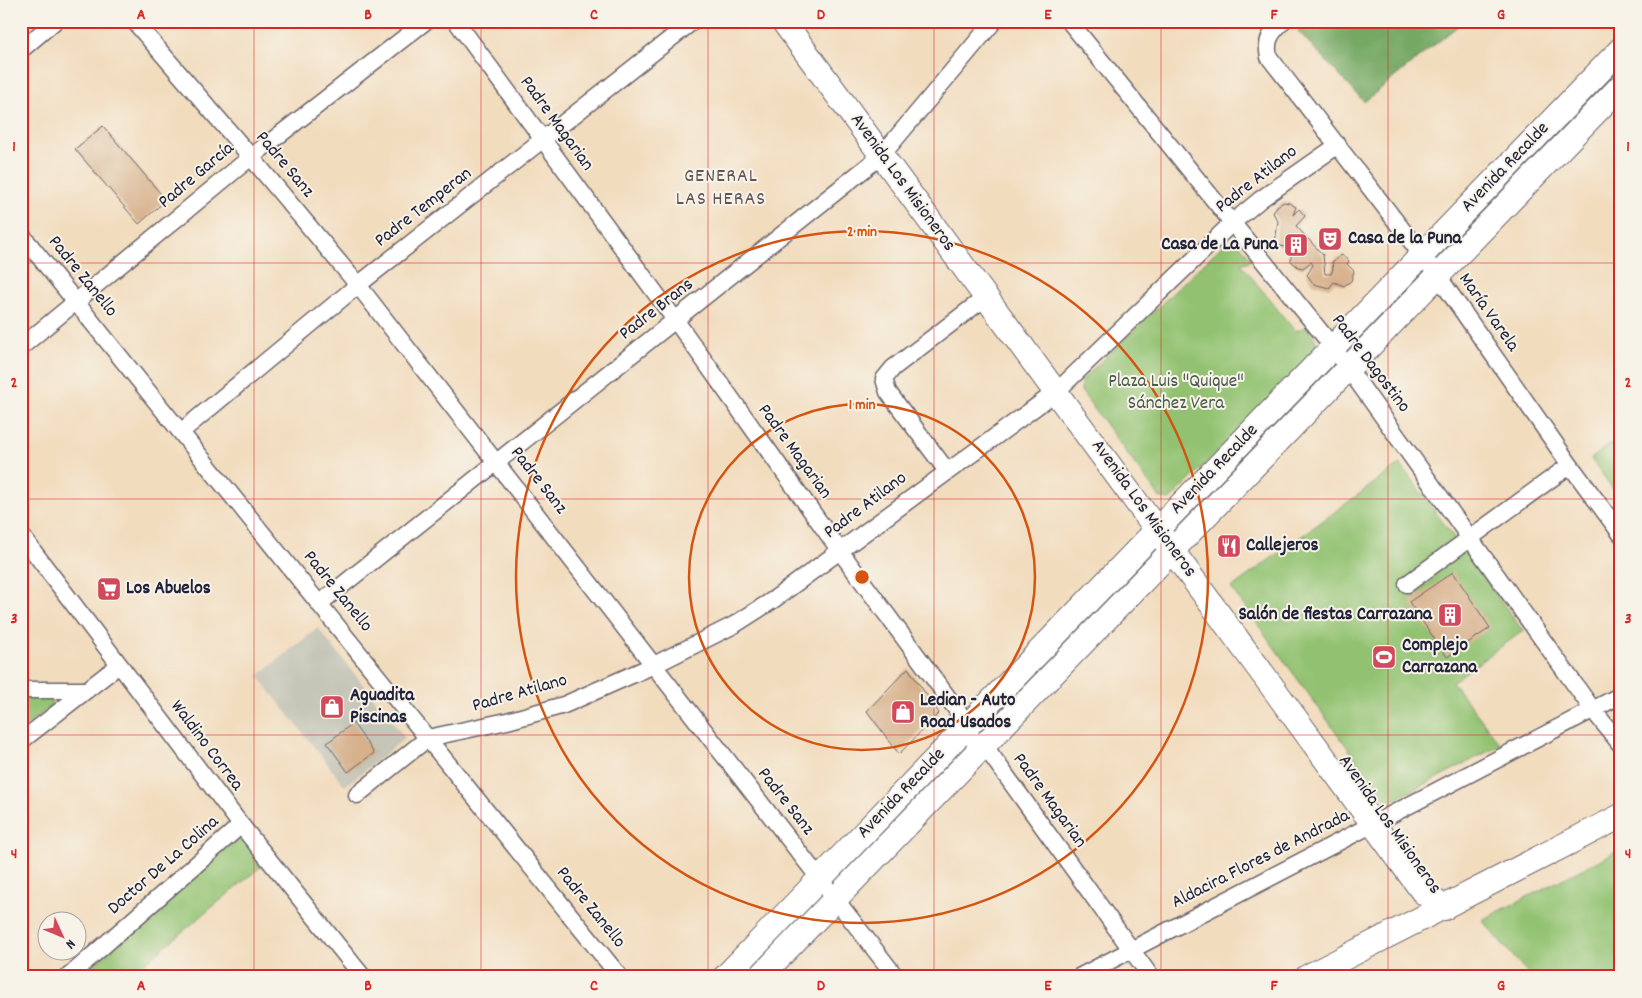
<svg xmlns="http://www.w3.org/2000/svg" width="1642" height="998" font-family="Dekko,sans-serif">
	<rect width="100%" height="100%" fill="#f7f3e8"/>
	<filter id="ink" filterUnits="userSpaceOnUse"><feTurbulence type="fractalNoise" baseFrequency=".02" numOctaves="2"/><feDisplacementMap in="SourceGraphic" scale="10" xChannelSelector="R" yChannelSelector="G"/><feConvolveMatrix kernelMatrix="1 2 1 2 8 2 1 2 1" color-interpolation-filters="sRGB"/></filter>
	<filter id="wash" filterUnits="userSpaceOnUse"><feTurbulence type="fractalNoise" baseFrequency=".0096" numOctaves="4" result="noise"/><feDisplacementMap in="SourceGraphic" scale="20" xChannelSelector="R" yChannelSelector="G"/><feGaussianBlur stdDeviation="1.12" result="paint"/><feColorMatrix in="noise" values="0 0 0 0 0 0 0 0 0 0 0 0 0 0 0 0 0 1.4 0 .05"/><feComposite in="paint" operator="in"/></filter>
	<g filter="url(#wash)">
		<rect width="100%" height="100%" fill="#f2dcbe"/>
		<path fill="#c5c5b8" d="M318 628 405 738 345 786 258 676Z"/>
		<path fill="#92c271" stroke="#5a7256" d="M1621 62V75L1448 254 1441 247Z
			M1231 241 1239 244 1252 260 1241 264 1295 331 1306 327C1314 336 1319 341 1315 353L1170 500 1160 498 1081 391V382L1086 376 1224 244Z
			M1316 377 1321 385 1191 518 1185 512Z
			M1621 435V500L1591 459Z
			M1400 464 1523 631 1452 682 1501 745 1388 803 1231 588Z
			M1145 552 1151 559 979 736 977 729Z
			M21 697H49L52 701 50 707 21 730Z
			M964 743 969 749 843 880 837 875Z
			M240 840 247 843 263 865 128 977H80L234 841Z
			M1621 849V977H1531L1482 920Z"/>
		<path fill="#75a863" stroke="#4c654f" d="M1305 21H1464L1364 102 1298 31Z"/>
		<g id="blocks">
			<path fill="#d7b18c" d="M103 126 166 200 139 224 75 149Z
				M1284 202 1289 203 1296 207 1293 215 1299 209 1305 216 1296 226 1323 255 1325 274H1331L1333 269 1332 262 1342 255 1349 261 1347 264 1354 271 1351 281 1344 286 1334 282 1329 288 1314 284 1307 275 1313 265 1311 262 1303 268 1298 267 1291 261V248L1280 246 1275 243 1278 221 1273 213 1277 206Z
				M1453 572 1490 628 1447 657 1409 602Z
				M908 668 939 713 899 754 867 711Z
				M353 723 374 753 348 772 327 743Z"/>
		</g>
	</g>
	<g filter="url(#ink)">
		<use href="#blocks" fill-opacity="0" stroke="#6b6369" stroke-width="1"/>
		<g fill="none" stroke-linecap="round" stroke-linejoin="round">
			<defs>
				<path id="street" d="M134 21 251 157 358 285 896 977
					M456 21 676 321 840 551 968 725 972 739 984 745 1151 977
					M1069 21 1333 347 1593 710 1621 745
					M1283 21C1271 33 1265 40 1269 57L1438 276 1570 465 1621 534
					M21 50 55 21
					M21 234 620 977
					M21 347 251 157 426 21
					M182 431 358 285 693 21
					M947 471 888 392 884 379 893 368 986 297
					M21 535 241 825 363 977
					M1407 584 1570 465
					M320 603 882 155 994 21
					M21 690H87
					M21 741 119 665
					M357 795 428 738 507 721 564 705 654 665 734 625 773 600 1056 392 1232 223 1261 199 1338 145
					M68 977 241 825
					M1079 977 1621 695"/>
				<path id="secondary" d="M783 21 1423 892 1444 908
					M725 977 1621 49
					M760 977 1621 86
					M1307 977 1621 816"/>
			</defs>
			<use href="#street" stroke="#6b6369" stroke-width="19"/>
			<use href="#secondary" stroke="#6b6369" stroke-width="26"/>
			<use href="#street" stroke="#fff" stroke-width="16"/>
			<use href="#secondary" stroke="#fff" stroke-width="24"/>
		</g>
	</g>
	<path fill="none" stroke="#d62828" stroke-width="1" stroke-opacity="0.55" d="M254 21V977M481 21V977M708 21V977M934 21V977M1161 21V977M1388 21V977M21 263H1621M21 499H1621M21 735H1621"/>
	<g fill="none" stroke="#d45411" stroke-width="2.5">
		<circle cx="862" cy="577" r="173"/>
		<circle cx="862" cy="577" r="346"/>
	</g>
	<defs>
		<symbol id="theatre-square" viewBox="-11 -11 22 22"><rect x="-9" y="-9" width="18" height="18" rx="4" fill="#d1495b" stroke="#f7f3e8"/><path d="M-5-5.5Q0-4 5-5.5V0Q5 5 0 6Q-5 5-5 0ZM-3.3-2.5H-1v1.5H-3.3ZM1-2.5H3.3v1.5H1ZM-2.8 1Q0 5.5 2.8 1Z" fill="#fff"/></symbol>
		<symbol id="building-square" viewBox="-11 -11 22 22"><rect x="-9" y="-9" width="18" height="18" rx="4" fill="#d1495b" stroke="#f7f3e8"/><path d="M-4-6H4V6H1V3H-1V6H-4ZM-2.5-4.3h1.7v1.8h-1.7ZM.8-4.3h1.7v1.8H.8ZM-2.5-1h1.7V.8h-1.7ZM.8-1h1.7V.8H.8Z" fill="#fff"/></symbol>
		<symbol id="restaurant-square" viewBox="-11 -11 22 22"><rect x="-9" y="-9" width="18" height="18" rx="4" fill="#d1495b" stroke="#f7f3e8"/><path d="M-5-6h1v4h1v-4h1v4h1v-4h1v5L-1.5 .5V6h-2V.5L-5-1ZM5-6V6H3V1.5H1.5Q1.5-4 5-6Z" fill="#fff"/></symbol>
		<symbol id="supermarket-square" viewBox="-11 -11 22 22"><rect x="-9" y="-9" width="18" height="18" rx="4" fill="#d1495b" stroke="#f7f3e8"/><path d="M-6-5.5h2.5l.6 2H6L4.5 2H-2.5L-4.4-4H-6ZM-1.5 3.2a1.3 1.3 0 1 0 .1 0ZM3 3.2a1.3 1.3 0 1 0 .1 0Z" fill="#fff"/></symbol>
		<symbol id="stadium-square" viewBox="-11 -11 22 22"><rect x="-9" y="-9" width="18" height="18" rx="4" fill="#d1495b" stroke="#f7f3e8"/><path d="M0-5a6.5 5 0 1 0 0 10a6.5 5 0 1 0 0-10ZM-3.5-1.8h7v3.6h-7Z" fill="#fff"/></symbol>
		<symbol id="shop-square" viewBox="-11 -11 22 22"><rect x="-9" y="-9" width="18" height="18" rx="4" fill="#d1495b" stroke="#f7f3e8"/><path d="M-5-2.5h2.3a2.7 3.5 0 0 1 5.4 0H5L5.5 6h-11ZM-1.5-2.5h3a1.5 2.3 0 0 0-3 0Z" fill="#fff"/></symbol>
	</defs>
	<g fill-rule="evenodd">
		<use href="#theatre-square" x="1316" y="225" width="28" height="28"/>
		<use href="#building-square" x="1282" y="231" width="28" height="28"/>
		<use href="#restaurant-square" x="1215" y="532" width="28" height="28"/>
		<use href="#supermarket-square" x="95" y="575" width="28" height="28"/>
		<use href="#building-square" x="1436" y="601" width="28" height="28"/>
		<use href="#stadium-square" x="1370" y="643" width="28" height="28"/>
		<use href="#shop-square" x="318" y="693" width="28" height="28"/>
		<use href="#shop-square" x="889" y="698" width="28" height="28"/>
	</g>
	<g text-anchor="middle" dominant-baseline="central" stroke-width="4" stroke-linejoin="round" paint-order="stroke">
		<g font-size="19" fill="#22223b" stroke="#f7f3e8">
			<text transform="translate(556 124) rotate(54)">Padre Magarian</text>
			<text transform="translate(284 165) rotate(50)">Padre Sanz</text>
			<text transform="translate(1506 168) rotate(-46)">Avenida Recalde</text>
			<text transform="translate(197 176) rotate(-40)">Padre García</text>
			<text transform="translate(1257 180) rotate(-38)">Padre Atilano</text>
			<text transform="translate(902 183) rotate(54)">Avenida Los Misioneros</text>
			<text transform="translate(424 208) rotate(-38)">Padre Temperan</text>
			<text transform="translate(82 277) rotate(51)">Padre Zanello</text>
			<text transform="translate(657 310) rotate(-38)">Padre Brans</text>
			<text transform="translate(1488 313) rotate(55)">María Varela</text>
			<text transform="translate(1370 364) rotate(53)">Padre Dagostino</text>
			<text transform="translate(794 452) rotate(54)">Padre Magarian</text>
			<text transform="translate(1215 470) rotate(-46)">Avenida Recalde</text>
			<text transform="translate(538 481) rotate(52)">Padre Sanz</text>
			<text transform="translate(866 506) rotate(-37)">Padre Atilano</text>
			<text transform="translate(1143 509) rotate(54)">Avenida Los Misioneros</text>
			<text transform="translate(337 592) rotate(51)">Padre Zanello</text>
			<text transform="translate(520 694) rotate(-16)">Padre Atilano</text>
			<text transform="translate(206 746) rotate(53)">Waldino Correa</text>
			<text transform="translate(902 794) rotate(-46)">Avenida Recalde</text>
			<text transform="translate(1049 801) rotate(54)">Padre Magarian</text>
			<text transform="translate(785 802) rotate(52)">Padre Sanz</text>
			<text transform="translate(1389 825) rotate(55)">Avenida Los Misioneros</text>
			<text transform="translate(1261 860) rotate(-27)">Aldacira Flores de Andrada</text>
			<text transform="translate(164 866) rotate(-41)">Doctor De La Colina</text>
			<text transform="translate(590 908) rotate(51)">Padre Zanello</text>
		</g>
		<g font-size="19" font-weight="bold" fill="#22223b" stroke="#f7f3e8" text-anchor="start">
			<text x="1348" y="239">Casa de la Puna</text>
			<text x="1278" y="245" text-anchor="end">Casa de La Puna</text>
			<text x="1246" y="546">Callejeros</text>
			<text x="126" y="589">Los Abuelos</text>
			<text x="1432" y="615" text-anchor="end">Salón de fiestas Carrazana</text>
			<text x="1402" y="646">Complejo<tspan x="1402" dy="22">Carrazana</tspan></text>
			<text x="350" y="696">Aguadita<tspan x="350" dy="22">Piscinas</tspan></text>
			<text x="920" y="701">Ledian - Auto<tspan x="920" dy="22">Road Usados</tspan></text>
		</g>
		<g font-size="19" fill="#495a4e" stroke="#f7f3e8">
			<text x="1176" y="382">Plaza Luis "Quique"<tspan x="1176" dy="22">Sánchez Vera</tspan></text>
		</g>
		<g font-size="20" letter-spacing="1" fill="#615457" stroke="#f7f3e8">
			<text x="721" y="177">GENERAL<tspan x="721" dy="23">LAS HERAS</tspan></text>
		</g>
	</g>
	<circle cx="862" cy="577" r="8" fill="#d45411" stroke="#f7f3e8" stroke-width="2.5"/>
	<g font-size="15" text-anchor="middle" font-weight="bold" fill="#d45411" stroke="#f7f3e8" stroke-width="4" stroke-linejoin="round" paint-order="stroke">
		<text x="862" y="236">2 min</text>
		<text x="862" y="409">1 min</text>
	</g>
	<rect width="1642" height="998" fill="none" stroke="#f7f3e8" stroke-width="55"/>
	<g transform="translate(62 936) rotate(134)"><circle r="24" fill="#f7f3e8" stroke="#a29fa3"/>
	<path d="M0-4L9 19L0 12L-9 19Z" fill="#d1495b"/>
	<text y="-8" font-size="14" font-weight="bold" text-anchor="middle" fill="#22223b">N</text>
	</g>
	<rect x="28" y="28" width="1586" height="942" fill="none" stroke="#d62828" stroke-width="2"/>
	<g font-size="16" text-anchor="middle" font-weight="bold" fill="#d62828">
		<text x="141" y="19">A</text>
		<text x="368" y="19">B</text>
		<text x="594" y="19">C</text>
		<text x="821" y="19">D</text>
		<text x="1048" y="19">E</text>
		<text x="1274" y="19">F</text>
		<text x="1501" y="19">G</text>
		<text x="14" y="151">1</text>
		<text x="1628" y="151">1</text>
		<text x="14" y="387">2</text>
		<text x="1628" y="387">2</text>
		<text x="14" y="623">3</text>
		<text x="1628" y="623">3</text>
		<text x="14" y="858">4</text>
		<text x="1628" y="858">4</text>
		<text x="141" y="990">A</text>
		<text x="368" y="990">B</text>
		<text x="594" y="990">C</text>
		<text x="821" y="990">D</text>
		<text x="1048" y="990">E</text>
		<text x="1274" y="990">F</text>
		<text x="1501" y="990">G</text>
	</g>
</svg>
